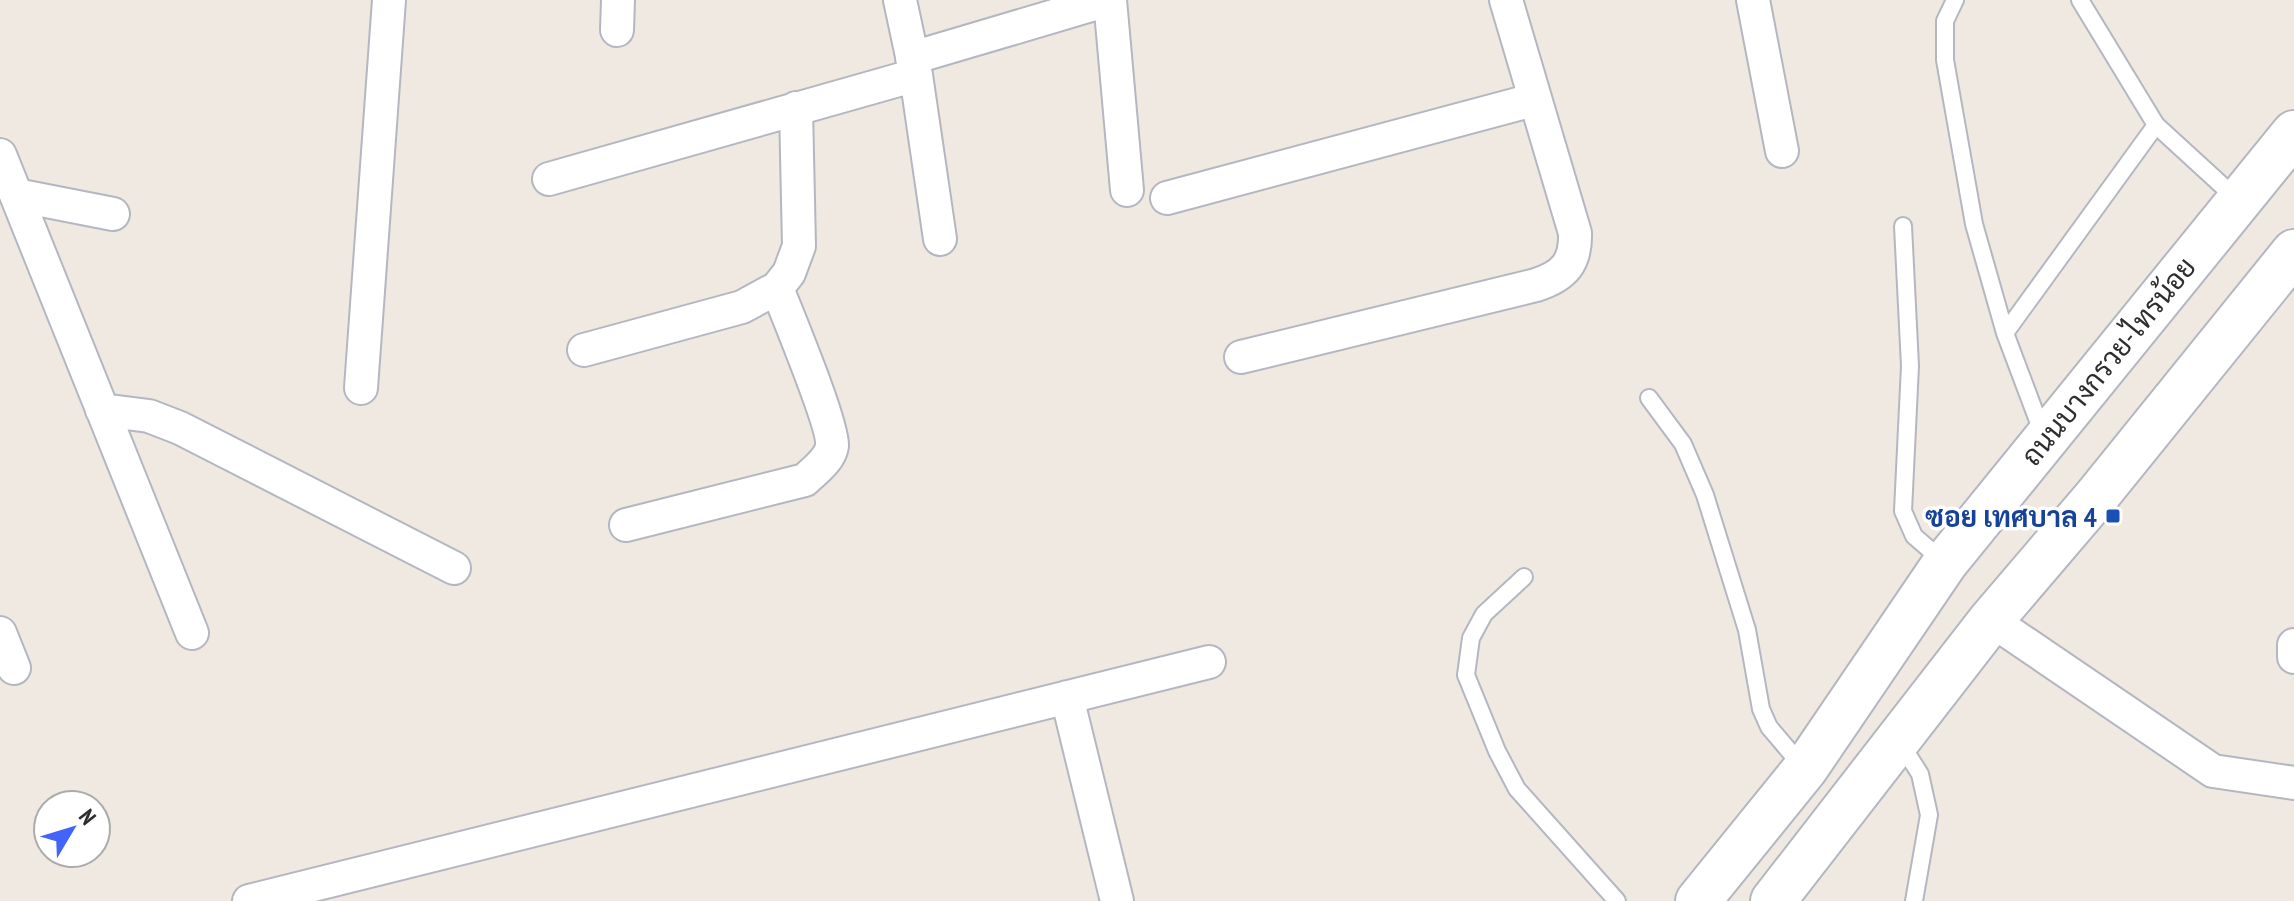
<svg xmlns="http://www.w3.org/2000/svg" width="2294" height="901" font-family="'PT Sans Narrow',Sarabun,sans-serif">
	<rect width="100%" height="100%" fill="#efe9e1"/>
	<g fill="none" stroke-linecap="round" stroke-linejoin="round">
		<defs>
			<path id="lane" d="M1955 0 1945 21V60L1974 224 2005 333 2043 434
				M2080 0 2156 125 2239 201
				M1903 226 1910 366 1903 511 1914 536 1944 562
				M2005 333 2156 125
				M1649 398 1683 444 1705 495 1747 630 1761 709 1769 727 1803 767
				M1524 577 1484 614 1471 638 1466 675 1497 751 1517 789 1617 901
				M1899 741 1920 774 1929 815 1914 901"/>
			<path id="street" d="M900 0 916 75 940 239
				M1110 0 1127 190
				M1753 0 1782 151
				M617 30 618 0
				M912 58 1108 0
				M0 155 192 633
				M549 179 916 75
				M16 195 113 214
				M1167 198 1533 100
				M584 350 742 307 777 288 789 273 799 246 796 108
				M1241 357 1536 285C1564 276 1576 263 1575 233L1506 0
				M361 388 389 0
				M102 410 149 416 180 428 454 568
				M626 525 805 480C814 471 830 460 832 446 834 426 787 314 777 288
				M1991 620 2213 771 2294 783
				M0 633 14 668
				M2294 645V657
				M1067 697 1117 901
				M249 901 1209 662"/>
			<path id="secondary" d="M1698 901 1805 769 1945 563 2294 133
				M1773 901 1991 620 2096 497 2294 252"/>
		</defs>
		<use href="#lane" stroke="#b4b7c1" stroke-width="20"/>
		<use href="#street" stroke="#b4b7c1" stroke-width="36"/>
		<use href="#secondary" stroke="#b4b7c1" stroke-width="48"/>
		<use href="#lane" stroke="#fff" stroke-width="16"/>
		<use href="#street" stroke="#fff" stroke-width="32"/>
		<use href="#secondary" stroke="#fff" stroke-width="44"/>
	</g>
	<rect fill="#1a4fb4" stroke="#fff" stroke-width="3" x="2105" y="508" width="16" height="16" rx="4"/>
	<g text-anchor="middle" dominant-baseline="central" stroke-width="7" stroke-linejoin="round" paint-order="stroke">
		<g font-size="28" fill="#2e2e2e" stroke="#fff">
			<text transform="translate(2108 361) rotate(-51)">ถนนบางกรวย-ไทรน้อย</text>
		</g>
		<g font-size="28" font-weight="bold" fill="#164399" stroke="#fff" text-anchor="end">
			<text x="2097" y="516">ซอย เทศบาล 4</text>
		</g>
	</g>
	<g transform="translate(72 829) rotate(52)"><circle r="38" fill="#ffffff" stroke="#ababab" stroke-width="2"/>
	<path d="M0-6L14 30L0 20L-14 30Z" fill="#4264fb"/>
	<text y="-12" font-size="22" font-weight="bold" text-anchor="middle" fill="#2e2e2e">N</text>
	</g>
</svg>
